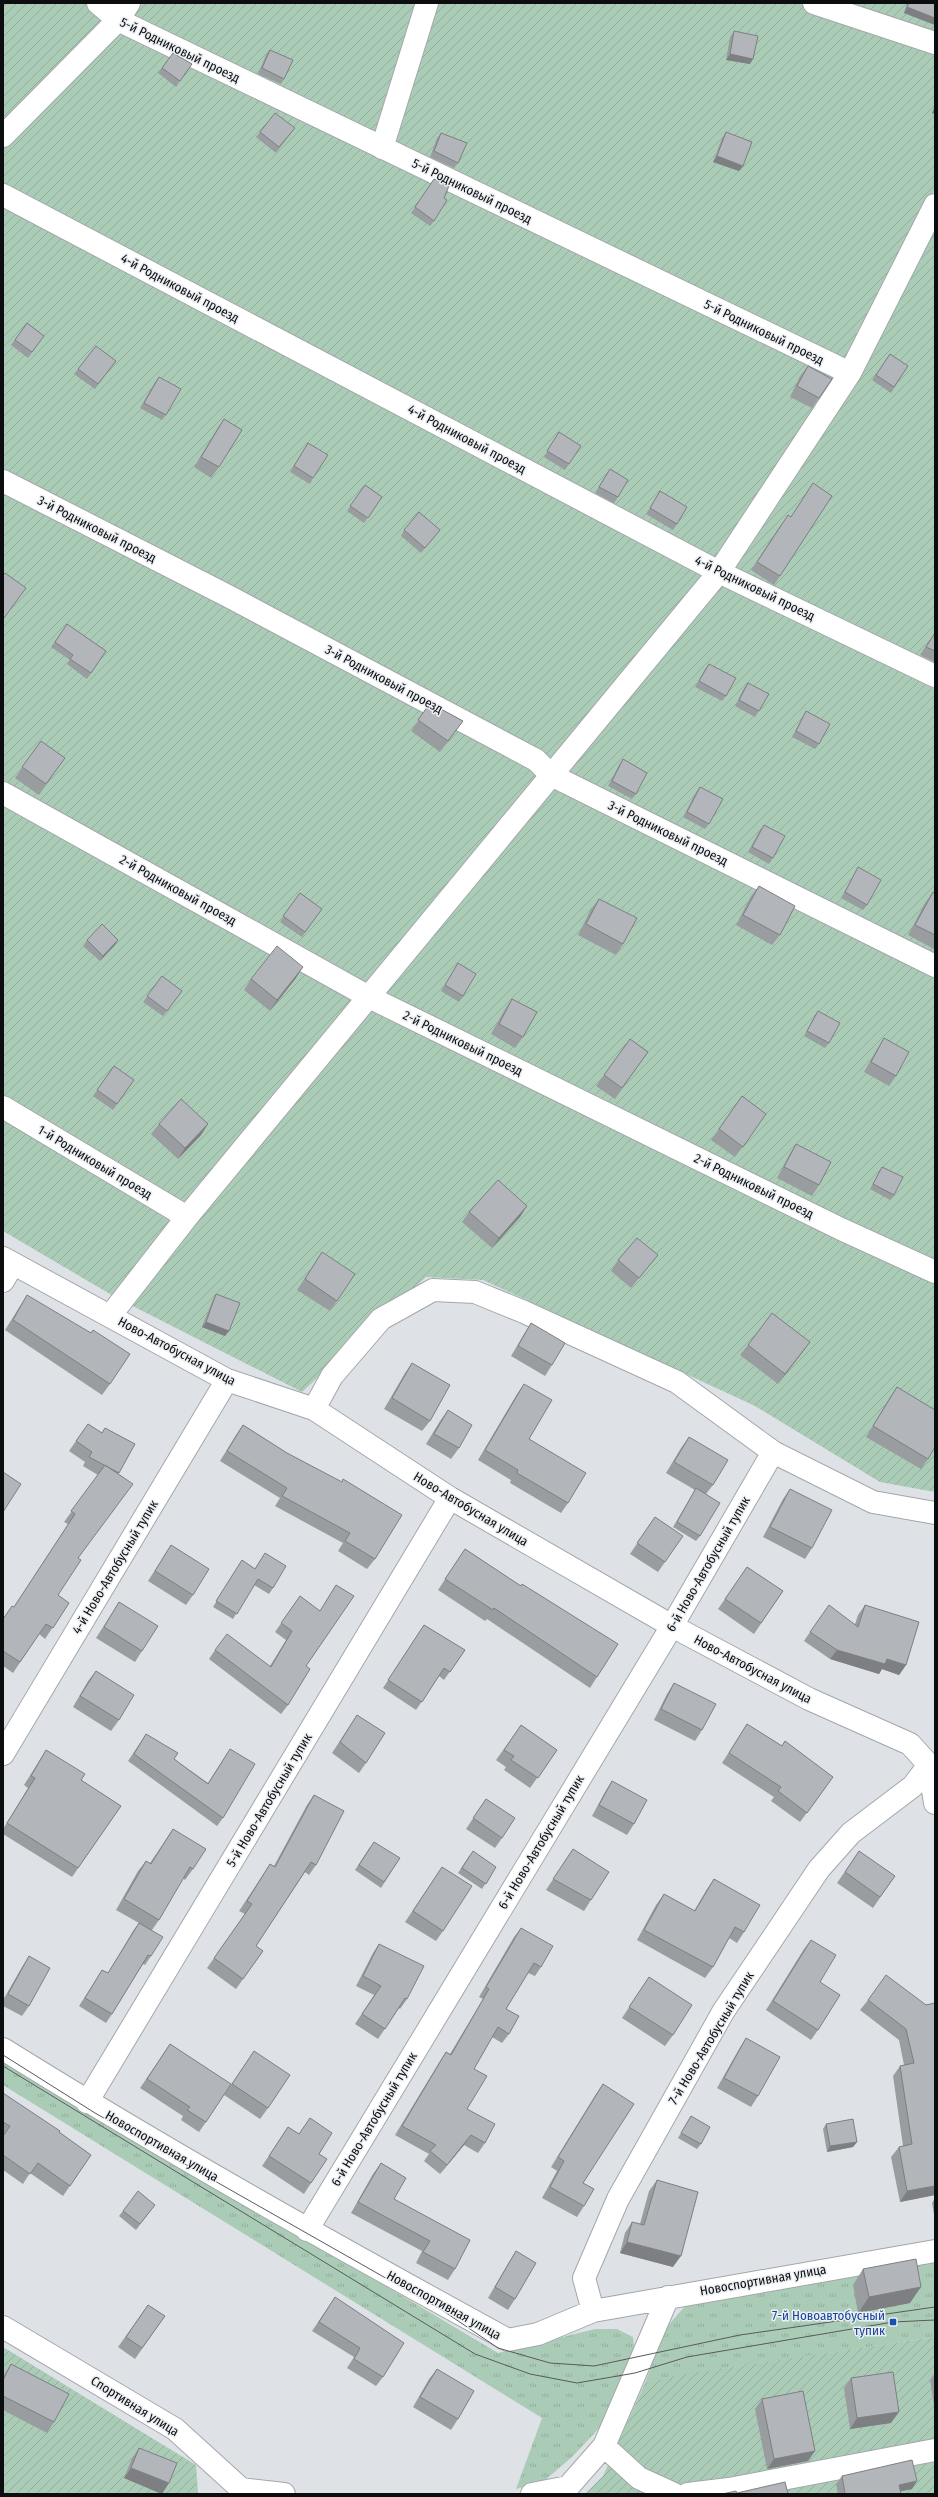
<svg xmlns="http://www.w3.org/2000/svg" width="938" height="2497" font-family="'Fira Sans Condensed',sans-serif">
	<defs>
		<pattern id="grass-tufts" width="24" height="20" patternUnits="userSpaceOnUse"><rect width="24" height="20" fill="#aaccb6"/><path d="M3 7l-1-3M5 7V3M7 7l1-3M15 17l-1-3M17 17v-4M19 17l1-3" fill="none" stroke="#91ae9b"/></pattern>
		<pattern id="garden-furrows" width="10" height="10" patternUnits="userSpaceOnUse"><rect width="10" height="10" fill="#aaccb6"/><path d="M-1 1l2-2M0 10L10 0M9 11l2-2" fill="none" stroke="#91ae9b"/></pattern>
	</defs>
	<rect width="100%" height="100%" fill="#dee2e6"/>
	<path fill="url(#grass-tufts)" d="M3 2058 498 2353 595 2329H617L633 2337 635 2355 603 2424 572 2457 544 2481 516 2489 542 2418 3 2085Z
		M935 2262V2337L681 2375 645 2383 666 2328 685 2306 706 2299Z"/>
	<path fill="url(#garden-furrows)" d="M3 3H935V189L845 372 706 575 935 689V1492L880 1482 755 1406 483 1280 426 1277 302 1392 115 1297 3 1231Z
		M935 229V672L734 570 733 562Z
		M935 2337V2494H585L603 2476 645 2383 678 2375Z
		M3 2347 196 2465 198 2494H3Z"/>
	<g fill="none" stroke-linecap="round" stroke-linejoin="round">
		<defs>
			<path id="minor" d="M98 3 118 20 850 373
				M814 3 935 43
				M3 136 118 20 129 3
				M382 148 427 3
				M3 195 719 572 935 676
				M3 481 228 596 536 760 551 775 935 966
				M3 793 369 997 841 1229 935 1272
				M3 1107 187 1217
				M3 1258 227 1380 314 1409 450 1498 672 1626 809 1699 910 1744 929 1765
				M3 1281 13 1264
				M110 1316 187 1217 719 572 850 373 935 205
				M314 1409 332 1376 381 1319 433 1290 475 1292 524 1312 677 1382 773 1452 873 1502 935 1513
				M3 1754 227 1380
				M929 1765 935 1803
				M3 2049C168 2152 338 2247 508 2340L538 2334 593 2311 935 2251
				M87 2102 450 1498
				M307 2230 672 1626 773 1452
				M593 2311 584 2278 618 2199 723 2012 819 1869 851 1833 913 1786 929 1765
				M3 2327 175 2429 241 2489 284 2494
				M604 2446 639 2478 674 2494
				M532 2494 568 2487
				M566 2494 568 2487 604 2446 668 2297
				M688 2494 729 2489 935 2450"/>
		</defs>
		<use href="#minor" stroke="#a3a7ab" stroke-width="24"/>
		<use href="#minor" stroke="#fff" stroke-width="22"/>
		<path stroke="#585a5c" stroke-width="1" d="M3 2055 95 2113 442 2310 498 2348 550 2363 594 2366 740 2335 935 2307
			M3 2066 475 2354 530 2374 577 2383 635 2373 687 2357 893 2322 935 2320"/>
	</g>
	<path fill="#999da0" d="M907 3H935V25L904 13Z
		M734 31 750 64 726 60 730 37Z
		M270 50 284 79 281 84 258 74 266 55Z
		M173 53 192 64 176 87 158 73Z
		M935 104V114L932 113Z
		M295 128 276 153 256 137 260 132Z
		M726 132 739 171 713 162 722 138Z
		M441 133 458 163 454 168 430 157 437 138Z
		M434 179 444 198 434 221 430 226 411 213Z
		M27 323 44 336 28 358 11 345Z
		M890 354 908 366 891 393 872 380Z
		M116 361 95 389 74 374 78 369Z
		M808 366 819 398 812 408 790 397 800 376Z
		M159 377 166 415 162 420 140 408 155 382Z
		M224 419 219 467 211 478 194 467 217 429Z
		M559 432 569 464 565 470 544 457Z
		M308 443 313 478 310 484 290 472Z
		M610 469 618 497 614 503 595 493Z
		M813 483 780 576 774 585 751 570 782 523 791 517Z
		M365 485 382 497 364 523 347 511Z
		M660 491 677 524 673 530 646 514Z
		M404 530H440L436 535 421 553 401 536Z
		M67 624 106 651 87 679 67 664 70 660 51 647Z
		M935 632V662L920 655Z
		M709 664 726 696 722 701 695 687 705 669Z
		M748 683 759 711 755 717 735 706 744 688Z
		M430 703 463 721 440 752 411 731Z
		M806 711 819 744 815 749 792 737 803 716Z
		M41 741 65 758 39 795 15 778Z
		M623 759 636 794 632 799 608 786 619 765Z
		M700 787 709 824 705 829 683 817 696 792Z
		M764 825 773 858 769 864 748 852 760 830Z
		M858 867 867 905 863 910 841 898 855 873Z
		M759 886 780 935 772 945 736 925 751 896Z
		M933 892 935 894V947L934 949 908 935 925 903Z
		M300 893 322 909 302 937 280 922Z
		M599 899 623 944 616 955 578 935 591 909Z
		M87 940 115 945 100 961 83 946Z
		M458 963 463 996 459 1002 441 991Z
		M162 976 182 991 163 1016 143 1002Z
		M296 978 270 1011 244 990 251 979Z
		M512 999 523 1037 515 1048 491 1034 505 1009Z
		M818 1011 829 1043 825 1048 804 1036 814 1017Z
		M884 1038 896 1076 889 1086 864 1072 877 1049Z
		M630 1039 648 1052 615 1099 596 1086Z
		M114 1066 134 1080 113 1110 93 1096Z
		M742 1096 766 1114 735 1157 711 1140Z
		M159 1124H208L201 1135 178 1159 151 1134Z
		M796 1144 819 1185 812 1196 777 1178 789 1155Z
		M882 1167 894 1195 890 1200 870 1189 879 1172Z
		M527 1206 520 1217 492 1248 462 1222 469 1212Z
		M322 1252 337 1301 330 1311 297 1290Z
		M658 1255 650 1265 631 1288 611 1271 618 1260Z
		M216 1294 229 1331 225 1336 202 1327 213 1299Z
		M27 1295 110 1384 102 1395 5 1330 20 1306Z
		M531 1323 552 1365 545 1376 511 1356 524 1334Z
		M810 1342 778 1384 740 1355 748 1345Z
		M412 1363 430 1421 422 1431 384 1409 405 1373Z
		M524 1384 529 1439 568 1503 561 1513 510 1483 511 1480 478 1460 517 1394Z
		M897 1387 928 1459 921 1469 866 1437 890 1397Z
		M448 1410 459 1448 451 1459 426 1444 440 1421Z
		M88 1424 102 1433 105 1428 135 1444 118 1474 78 1558 58 1595 69 1603 45 1639 39 1634 13 1673 3 1666V1619L14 1607 68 1524 64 1522 98 1475 83 1466 85 1462 69 1451Z
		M243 1425 287 1453 375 1559 367 1569 338 1551 343 1543 275 1506 280 1498 220 1461 236 1435Z
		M689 1437 713 1485 706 1494 700 1536 696 1541 673 1527 695 1490 666 1473 681 1448Z
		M790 1489 812 1548 805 1559 763 1537 783 1499Z
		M655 1517 665 1562 658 1572 630 1554Z
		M171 1545 193 1595 186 1605 148 1581Z
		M465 1549 521 1586 597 1677 590 1688 487 1619 485 1621 438 1590Z
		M265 1553 273 1588 269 1594 254 1585 233 1619 213 1607 242 1560 255 1569Z
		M747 1567 783 1591 754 1634 718 1609Z
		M336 1585 306 1666 288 1705 281 1714 209 1659 215 1650 270 1666 286 1640 275 1632 300 1596 320 1611Z
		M119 1602 142 1651 135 1662 96 1638Z
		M865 1605 906 1665 899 1675 882 1669 879 1674 830 1659 804 1641 810 1632 855 1624 858 1615Z
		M424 1625 465 1650 444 1680 439 1676 416 1710 383 1688Z
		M96 1671 119 1720 111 1731 73 1707 88 1681Z
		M674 1683 702 1730 695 1741 654 1720 667 1694Z
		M357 1715 366 1763 359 1773 332 1753Z
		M747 1724 782 1746 785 1741 826 1787 800 1822 771 1801 774 1797 722 1763Z
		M521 1725 557 1750 530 1788 504 1770 506 1767 496 1760Z
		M146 1734 174 1759 208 1783 230 1749 223 1818 217 1826 128 1761Z
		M46 1750 81 1780 121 1806 72 1877 3 1834V1829L28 1788 24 1785Z
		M612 1781 634 1824 627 1835 592 1816 605 1792Z
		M314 1795 316 1865 309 1875 305 1872 256 1946 263 1951 236 1989 207 1968 245 1914 239 1911 270 1864 274 1866 307 1805Z
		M486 1799 502 1838 495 1848 466 1829Z
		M173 1829 193 1869 185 1880 183 1878 159 1920 152 1930 151 1956 145 1965 143 1964 112 2014 106 2023 79 2006 102 1970 108 1973 133 1931 139 1923 116 1910 138 1871 146 1861 150 1863Z
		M370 1847 400 1858 381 1888 355 1870Z
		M573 1849 591 1900 584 1911 546 1890Z
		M859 1851 895 1876 873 1908 837 1883Z
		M469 1856 496 1867 482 1889 458 1873Z
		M442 1867 443 1931 436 1941 405 1922Z
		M714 1879 744 1932 737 1943 729 1938 713 1967 705 1978 637 1940 656 1905 664 1894 694 1911 707 1889Z
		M521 1928 541 1967 535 1976 528 1973 506 2009 509 2034 502 2043 492 2037 474 2069 467 2109 485 2143 478 2153 464 2145 440 2174 424 2161 429 2154 395 2135 440 2061 446 2052 450 2054 483 1999 479 1997 514 1937Z
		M811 1940 820 1982 818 2030 811 2040 766 2010 804 1949Z
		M379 1944 407 1999 400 2009 399 2008 378 2039 355 2024 374 1995 356 1986 373 1953Z
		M29 1956V2006L22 2016 3 2006V2000L22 1967Z
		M649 1977 673 2035 665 2046 622 2018Z
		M868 2000 926 2005 935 2003V2195L900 2202 891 2157 899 2147 903 2146 893 2076 900 2066 904 2065 899 2040 860 2010Z
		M746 2038 758 2096 751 2107 717 2088 739 2049Z
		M170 2044 206 2122 199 2132 181 2120 183 2116 140 2088Z
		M254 2051 268 2108 260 2119 224 2095Z
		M603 2084 583 2183 584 2206 577 2217 542 2198 557 2171 551 2167 596 2094Z
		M3 2093 91 2155 63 2196 30 2173 23 2184 3 2170Z
		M691 2116 701 2144 697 2149 678 2138Z
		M310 2118 319 2154 311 2183 304 2194 262 2166 288 2127 299 2134Z
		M826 2124 857 2142 853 2147 827 2152 823 2129Z
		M381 2163 394 2199 455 2269 448 2280 416 2263 422 2251 351 2213 373 2174Z
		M657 2180 673 2267 620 2253 625 2233 632 2222 640 2224 649 2191Z
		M935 2198V2220L932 2203Z
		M151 2210 136 2230 119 2216 123 2211Z
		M516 2251 515 2299 508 2310 488 2298 509 2262Z
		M863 2269 910 2303 858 2313 853 2285Z
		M335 2297 383 2377 376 2386 347 2368 354 2357 312 2331Z
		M148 2305 165 2316 135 2359 118 2347Z
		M11 2364 54 2422 47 2433 3 2410V2376Z
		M437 2369 458 2419 451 2430 413 2407 429 2379Z
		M935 2373V2411L930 2380Z
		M851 2378 891 2423 850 2429 844 2388Z
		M762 2399 808 2461 767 2469 755 2409Z
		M139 2448 162 2494 124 2478 132 2458Z
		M842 2476 912 2489 900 2491 901 2494H838L836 2484Z"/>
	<path fill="#7d7f82" d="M907 7 935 18V25L904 13Z
		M730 54 753 59 750 64 726 60Z
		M935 108V114L932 113Z
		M717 156 743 166 739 171 713 162Z
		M118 940 115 945 100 961 103 956Z
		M303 967 296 978 270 1011 277 1000Z
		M208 1124 201 1135 178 1159 185 1148Z
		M527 1206 520 1217 492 1248 499 1238Z
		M206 1322 229 1331 225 1336 202 1327Z
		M810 1342 802 1353 778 1384 785 1374Z
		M837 1650 887 1659 906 1665 899 1675 882 1669 879 1674 830 1659Z
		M471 2135 464 2145 440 2174 447 2165Z
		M857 2142 853 2147 827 2152 830 2146Z
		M935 2186V2195L900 2202 907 2191Z
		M627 2242 681 2256 673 2267 620 2253Z
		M921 2287 910 2303 858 2313 869 2297Z
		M899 2412 891 2423 850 2429 857 2418Z
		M815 2451 808 2461 767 2469 774 2459Z
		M131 2468 169 2483 162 2494 124 2478Z
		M917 2481 912 2489 893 2493 899 2485Z"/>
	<path fill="#b2b6ba" stroke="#7d7f82" d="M909 3H935V18L907 7Z
		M734 31 758 36 753 59 730 54Z
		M270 50 293 60 284 79 262 68Z
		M173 53 192 64 180 81 162 68Z
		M275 113 295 128 279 147 260 132Z
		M726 132 752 142 743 166 717 156Z
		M441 133 467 143 458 163 434 151Z
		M434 179 449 186 444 198 447 200 434 221 415 207Z
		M27 323 44 336 32 352 15 340Z
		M96 346 116 361 98 384 78 369Z
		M890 354 908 366 894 387 876 375Z
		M808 366 832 379 819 398 797 386Z
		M159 377 181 389 166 415 144 403Z
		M224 419 242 430 219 467 201 457Z
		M559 432 581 446 569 464 547 451Z
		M308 443 328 455 313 478 294 466Z
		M610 469 628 480 618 497 599 487Z
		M813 483 832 496 780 576 757 562 788 515 791 517Z
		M365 485 382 497 368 518 350 506Z
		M660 491 687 507 677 524 650 508Z
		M419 512 440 530 425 548 404 530Z
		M5 573 26 588 4 618 3 617V576Z
		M67 624 106 651 91 673 70 659 73 655 55 642Z
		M935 633V651L926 647Z
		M709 664 736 678 726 696 699 681Z
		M748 683 769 694 759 711 739 700Z
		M430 703 463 721 448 741 418 720Z
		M806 711 830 724 819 744 796 731Z
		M41 741 65 758 46 784 22 767Z
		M623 759 647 773 636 794 612 781Z
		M700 787 723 799 709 824 687 812Z
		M764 825 785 836 773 858 752 847Z
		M858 867 881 880 867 905 845 892Z
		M759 886 795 906 780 935 743 915Z
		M933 892 935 894V935L915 925Z
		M300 893 322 909 305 932 283 916Z
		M599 899 637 918 623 944 586 924Z
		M102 924 118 940 103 956 87 940Z
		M277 946 303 967 277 1000 251 979Z
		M458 963 476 974 463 996 445 985Z
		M162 976 182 991 167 1011 147 996Z
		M512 999 537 1012 523 1037 499 1024Z
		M818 1011 840 1023 829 1043 807 1031Z
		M884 1038 909 1052 896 1076 871 1062Z
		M630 1039 648 1052 622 1088 604 1075Z
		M114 1066 134 1080 117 1104 97 1090Z
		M742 1096 766 1114 743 1147 719 1129Z
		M181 1099 208 1124 185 1148 159 1124Z
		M796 1144 831 1162 819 1185 784 1167Z
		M882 1167 903 1177 894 1195 873 1184Z
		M498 1180 527 1206 499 1238 469 1212Z
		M637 1238 658 1255 639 1278 618 1260Z
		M322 1252 355 1274 337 1301 305 1279Z
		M216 1294 240 1303 229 1331 206 1322Z
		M27 1295 91 1333 93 1330 130 1354 110 1384 13 1320Z
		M772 1313 810 1342 785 1374 748 1345Z
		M531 1323 565 1343 552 1365 518 1346Z
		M412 1363 450 1385 430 1421 392 1398Z
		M524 1384 552 1400 529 1439 586 1473 568 1503 517 1473 518 1470 485 1450Z
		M897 1387 935 1410V1447L928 1459 873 1426Z
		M448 1410 472 1425 459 1448 434 1434Z
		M88 1424 102 1433 105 1428 135 1444 119 1473 89 1457 92 1452 76 1441Z
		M243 1425 287 1453 342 1482 343 1479 402 1515 375 1559 345 1541 350 1533 282 1496 287 1488 227 1451Z
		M689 1437 728 1460 713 1485 674 1462Z
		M105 1465 133 1484 78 1558 81 1560 58 1595 69 1603 53 1628 46 1624 20 1662 3 1651V1619L12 1606 14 1607 75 1514 71 1511Z
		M3 1472 21 1484 3 1512Z
		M696 1488 720 1503 700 1536 677 1522Z
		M790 1489 832 1510 812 1548 770 1527Z
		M655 1517 683 1536 665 1562 637 1543Z
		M171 1545 209 1569 193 1595 155 1571Z
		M465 1549 521 1586 522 1584 618 1644 597 1677 494 1608 493 1610 445 1579Z
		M265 1553 286 1566 273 1588 258 1579 237 1614 216 1601 242 1560 255 1569Z
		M747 1567 783 1591 761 1623 725 1599Z
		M336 1585 354 1596 306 1666 310 1669 288 1705 215 1650 227 1634 271 1667 292 1631 281 1623 300 1596 320 1611Z
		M119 1602 158 1626 142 1651 104 1627Z
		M829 1605 858 1627 865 1605 919 1622 906 1665 887 1659 885 1664 837 1650 810 1632Z
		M424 1625 465 1650 450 1672 444 1668 422 1702 388 1680Z
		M96 1671 134 1695 119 1720 80 1696Z
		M674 1683 716 1704 702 1730 661 1709Z
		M357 1715 385 1733 366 1763 340 1742Z
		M747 1724 782 1746 785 1741 833 1777 807 1813 778 1791 781 1787 729 1753Z
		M521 1725 557 1750 538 1778 511 1760 514 1756 504 1750Z
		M146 1734 178 1753 174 1759 208 1784 230 1749 255 1764 223 1818 134 1754Z
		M46 1750 85 1774 81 1780 121 1806 78 1868 7 1823 35 1778 31 1776Z
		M612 1781 647 1800 634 1824 599 1805Z
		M314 1795 344 1811 316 1865 311 1862 256 1946 263 1951 243 1979 214 1958 252 1904 247 1901 270 1864 275 1867Z
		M486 1799 515 1818 502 1838 473 1818Z
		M173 1829 206 1849 193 1869 190 1867 159 1920 124 1899 146 1861 151 1864Z
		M374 1842 400 1858 384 1882 359 1865Z
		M573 1849 609 1872 591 1900 553 1879Z
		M473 1851 496 1867 486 1884 462 1868Z
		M859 1851 895 1876 880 1897 845 1872Z
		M442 1867 472 1886 443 1931 413 1911Z
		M714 1879 760 1905 744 1932 735 1927 713 1967 644 1930 664 1894 695 1911Z
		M139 1923 163 1937 151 1956 148 1955 112 2014 85 1998 102 1970 108 1973Z
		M521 1928 553 1946 541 1967 534 1963 506 2009 519 2016 509 2034 498 2027 474 2069 487 2076 467 2109 495 2124 485 2143 471 2135 447 2165 430 2151 436 2145 402 2126 446 2052 451 2055 489 1989 486 1987Z
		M811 1940 836 1955 820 1982 840 1995 818 2030 773 2001Z
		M379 1944 424 1966 407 1999 405 1998 385 2029 362 2014 381 1986 363 1976Z
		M29 1956 50 1968 29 2006 8 1994Z
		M886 1975 926 2005 935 2003V2186L907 2191 899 2147 912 2144 900 2066 914 2063 906 2029 868 2000Z
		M649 1977 692 2005 673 2035 629 2007Z
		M746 2038 780 2057 758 2096 724 2078Z
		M170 2044 231 2084 206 2122 187 2110 190 2107 147 2079Z
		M254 2051 290 2075 268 2108 232 2084Z
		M603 2084 634 2104 583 2183 594 2189 584 2206 550 2187 564 2161 558 2157Z
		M3 2093 60 2131 59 2132 91 2155 70 2186 38 2163 30 2174 3 2155V2136L10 2126 3 2122Z
		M691 2116 710 2127 701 2144 681 2133Z
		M310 2118 332 2133 319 2154 327 2159 311 2183 269 2156 288 2127 299 2134Z
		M853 2119 857 2142 830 2146 826 2124Z
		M381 2163 406 2178 394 2199 470 2240 455 2269 423 2252 430 2241 358 2202Z
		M657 2180 698 2192 681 2256 627 2242 632 2222 644 2225Z
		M138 2191 155 2205 140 2224 123 2211Z
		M516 2251 536 2263 515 2299 495 2287Z
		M916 2259 921 2287 869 2297 863 2269Z
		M335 2297 404 2343 383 2377 354 2359 360 2348 319 2322Z
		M148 2305 165 2316 142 2348 126 2337Z
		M11 2364 69 2394 54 2422 3 2396V2380Z
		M437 2369 474 2391 458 2419 420 2397Z
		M893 2372 899 2412 857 2418 851 2378Z
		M803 2391 815 2451 774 2459 762 2399Z
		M139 2448 177 2463 169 2483 131 2468Z
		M912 2460 917 2481 899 2485 901 2494H845L842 2476Z
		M785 2482 788 2494H722L736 2491 737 2493Z"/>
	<rect fill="#1a4fb4" stroke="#ebeff3" stroke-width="1.5" x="889" y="2318" width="8" height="8" rx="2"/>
	<g text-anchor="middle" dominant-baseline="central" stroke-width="3" stroke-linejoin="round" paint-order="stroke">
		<g font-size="13" fill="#0c0d0f" stroke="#ebeff3">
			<text transform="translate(180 50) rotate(26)">5-й Родниковый проезд</text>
			<text transform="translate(472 191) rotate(26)">5-й Родниковый проезд</text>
			<text transform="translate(180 288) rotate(28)">4-й Родниковый проезд</text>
			<text transform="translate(764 332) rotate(26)">5-й Родниковый проезд</text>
			<text transform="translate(467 439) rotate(28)">4-й Родниковый проезд</text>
			<text transform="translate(97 529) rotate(27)">3-й Родниковый проезд</text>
			<text transform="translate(755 588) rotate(26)">4-й Родниковый проезд</text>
			<text transform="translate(384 679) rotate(28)">3-й Родниковый проезд</text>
			<text transform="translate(668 833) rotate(26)">3-й Родниковый проезд</text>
			<text transform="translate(178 890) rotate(29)">2-й Родниковый проезд</text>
			<text transform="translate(463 1043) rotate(26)">2-й Родниковый проезд</text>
			<text transform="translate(95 1162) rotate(31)">1-й Родниковый проезд</text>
			<text transform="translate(754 1186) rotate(26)">2-й Родниковый проезд</text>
			<text transform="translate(177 1351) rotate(28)">Ново-Автобусная улица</text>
			<text transform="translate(471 1509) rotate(31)">Ново-Автобусная улица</text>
			<text transform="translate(708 1564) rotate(-60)">6-й Ново-Автобусный тупик</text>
			<text transform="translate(115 1567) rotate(-59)">4-й Ново-Автобусный тупик</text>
			<text transform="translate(753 1669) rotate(28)">Ново-Автобусная улица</text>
			<text transform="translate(269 1800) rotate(-59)">5-й Ново-Автобусный тупик</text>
			<text transform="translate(541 1842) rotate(-59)">6-й Ново-Автобусный тупик</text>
			<text transform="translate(711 2038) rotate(-59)">7-й Ново-Автобусный тупик</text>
			<text transform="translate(374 2119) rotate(-59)">6-й Ново-Автобусный тупик</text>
			<text transform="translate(162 2146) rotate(30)">Новоспортивная улица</text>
			<text transform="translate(763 2280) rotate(-10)">Новоспортивная улица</text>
			<text transform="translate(444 2305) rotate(29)">Новоспортивная улица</text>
			<text transform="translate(135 2406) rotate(32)">Спортивная улица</text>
		</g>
		<g font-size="13" fill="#164399" stroke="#ebeff3" text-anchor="end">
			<text x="885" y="2315">7-й Новоавтобусный<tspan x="885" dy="15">тупик</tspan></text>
		</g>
	</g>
	<rect width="938" height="2497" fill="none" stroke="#0c0d0f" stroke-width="8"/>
</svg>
